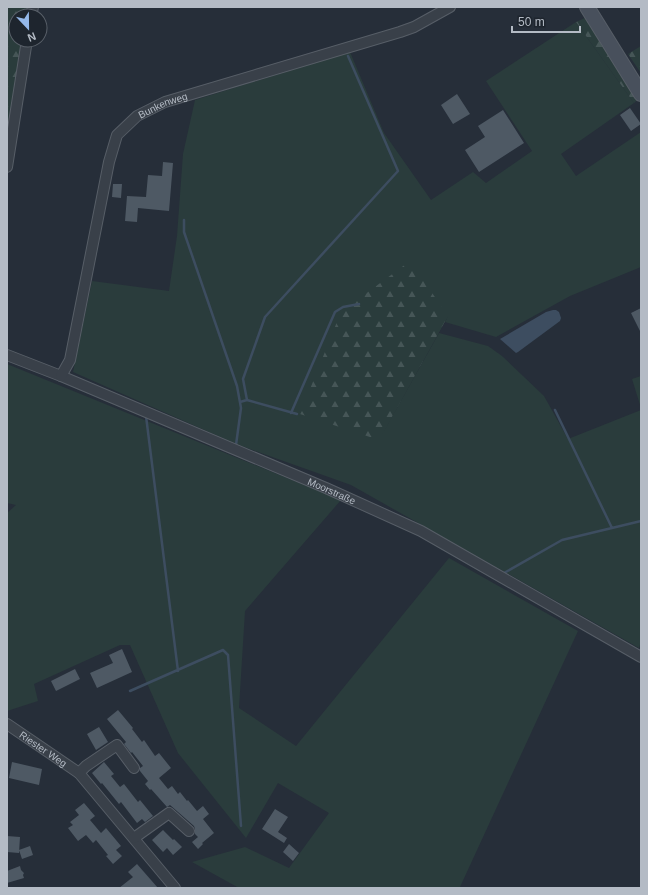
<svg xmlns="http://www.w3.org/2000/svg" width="648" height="895" font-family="Arial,sans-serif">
	<defs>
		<pattern id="forest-firs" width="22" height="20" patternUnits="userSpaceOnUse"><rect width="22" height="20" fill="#2a3c3c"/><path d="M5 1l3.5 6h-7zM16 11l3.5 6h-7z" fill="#465657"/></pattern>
	</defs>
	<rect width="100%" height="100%" fill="#262e39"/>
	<path fill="#2a3c3c" d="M576 22 634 103 561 154 576 176 641 132V267L570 296 496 337 445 322 448 316 379 440 439 333 488 346 502 356 544 396 568 439 641 410V641L639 648 351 485 236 444 73 372 92 281 169 291 177 236 183 154 195 100 350 52 384 133 431 200 473 172 486 183 532 151 486 81Z
		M7 364 341 500 245 611 239 708 296 746 449 558 578 631 460 887 461 888H239L192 862 245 847 289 868 329 813 278 783 246 838 178 753 130 645H120L34 684 38 701 7 711V513L16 505 7 503Z
		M641 376V408L632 379Z"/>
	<path fill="url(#forest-firs)" d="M7 7H29L27 16H16V40H23L7 136Z
		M585 18 637 100 634 103 576 22Z
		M641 46V73L628 54Z
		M410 261 448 316 379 440 300 414 341 312Z"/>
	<path fill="#3d4d60" d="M553 310H556L559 312 561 318 560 321 518 352 516 353 500 339 546 312Z"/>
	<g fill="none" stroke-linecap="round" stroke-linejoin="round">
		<path stroke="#3d4d60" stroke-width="2.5" d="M184 220V232L237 386 241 408 236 445
			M247 400 297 414
			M240 402 247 400 243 379 265 317 398 171 348 56
			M555 410 612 528
			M291 413 335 312 343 307 359 304
			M146 416 178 671
			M504 573 562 540 641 521
			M130 691 223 650 228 655 241 826"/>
	</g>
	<path fill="#4e5964" d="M457 94 470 114 453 124 441 105Z
		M630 108 641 124 631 131 620 115Z
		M503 110 524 143 479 172 465 150 485 137 478 126Z
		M163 162 173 163 169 211 138 208 137 222 125 221 127 196 146 197 148 175 162 176Z
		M113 184H122L121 198 112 197Z
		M641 308V333L631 313Z
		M122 649 132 672 97 688 90 673 113 663 109 655Z
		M75 669 80 679 56 691 51 681Z
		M118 710 133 728 132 729 142 742 144 740 155 756 159 753 171 768 159 778 168 789 172 786 178 794 180 792 187 801 188 800 197 811 203 806 209 814 203 819 214 833 202 843 203 844 198 849 192 842 198 837 195 834V829L194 826 170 805 167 807 151 789 150 790 145 784 148 781 140 771V768L143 766 132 752 131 753 124 744 126 742 107 719Z
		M99 727 108 742 96 750 87 734Z
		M12 762 42 769 39 785 9 778Z
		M104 762 114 774 111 776 120 787 124 784 138 802 140 800 153 816 145 822 142 819 137 823 121 802 119 804 102 783 101 784 92 773Z
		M84 803 95 816 90 820 101 833 106 828 121 846 116 850 122 856 113 864 106 856 108 855 96 840 93 843 86 835 78 841 68 828 73 825 70 822 79 815 75 810Z
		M275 809 288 817 278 832 287 838 284 843 262 829Z
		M163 830 173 840 174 839 182 847 173 855 167 848 163 852 152 840Z
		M7 836 20 837 19 853 7 852Z
		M289 844 299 853 293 861 283 852Z
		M30 846 33 855 22 859 19 850Z
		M137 864 158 888H119L133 877 128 872Z
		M20 866 21 870 24 873 23 875 24 878 7 883V871Z"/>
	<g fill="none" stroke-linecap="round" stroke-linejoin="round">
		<defs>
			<g id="street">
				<path d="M31 16 33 7"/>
				<path d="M7 167 27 40"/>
				<path id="s1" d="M7 355 61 376 326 488 421 531 641 657"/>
				<path id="s2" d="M61 376 70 360 109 162 117 135 137 116 165 102 400 32 414 27 450 7"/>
				<path id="s3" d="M7 724 79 773 175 888"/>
				<path d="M79 773 86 766 117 745 134 768"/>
				<path d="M134 838 169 813 189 831"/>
			</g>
			<path id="secondary" d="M587 7 641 94"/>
		</defs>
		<use href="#street" stroke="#575e67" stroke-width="12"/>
		<use href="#secondary" stroke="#575e67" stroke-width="16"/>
		<use href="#street" stroke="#394049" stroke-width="10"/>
		<use href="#secondary" stroke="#48505c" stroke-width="14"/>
	</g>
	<g text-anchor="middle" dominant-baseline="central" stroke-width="3" stroke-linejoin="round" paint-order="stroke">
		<g font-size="10" fill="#b4bbc5" stroke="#1e252e">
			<text stroke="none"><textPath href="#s2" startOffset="304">Bunkenweg</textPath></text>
			<text stroke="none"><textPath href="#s1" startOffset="352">Moorstraße</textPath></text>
			<text stroke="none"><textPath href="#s3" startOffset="44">Riester Weg</textPath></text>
		</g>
	</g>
	<rect width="648" height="895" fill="none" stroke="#b4bbc5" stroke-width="16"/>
	<g transform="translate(28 28) rotate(158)"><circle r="19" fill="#1e252e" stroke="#5a616a"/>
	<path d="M0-3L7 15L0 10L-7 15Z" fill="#94b8ea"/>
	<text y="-6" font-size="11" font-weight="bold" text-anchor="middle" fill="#b4bbc5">N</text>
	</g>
	<path d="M512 26v6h68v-6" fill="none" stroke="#b4bbc5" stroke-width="2"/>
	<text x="518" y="26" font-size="12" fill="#b4bbc5" stroke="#1e252e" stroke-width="3" paint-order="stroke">50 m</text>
</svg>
